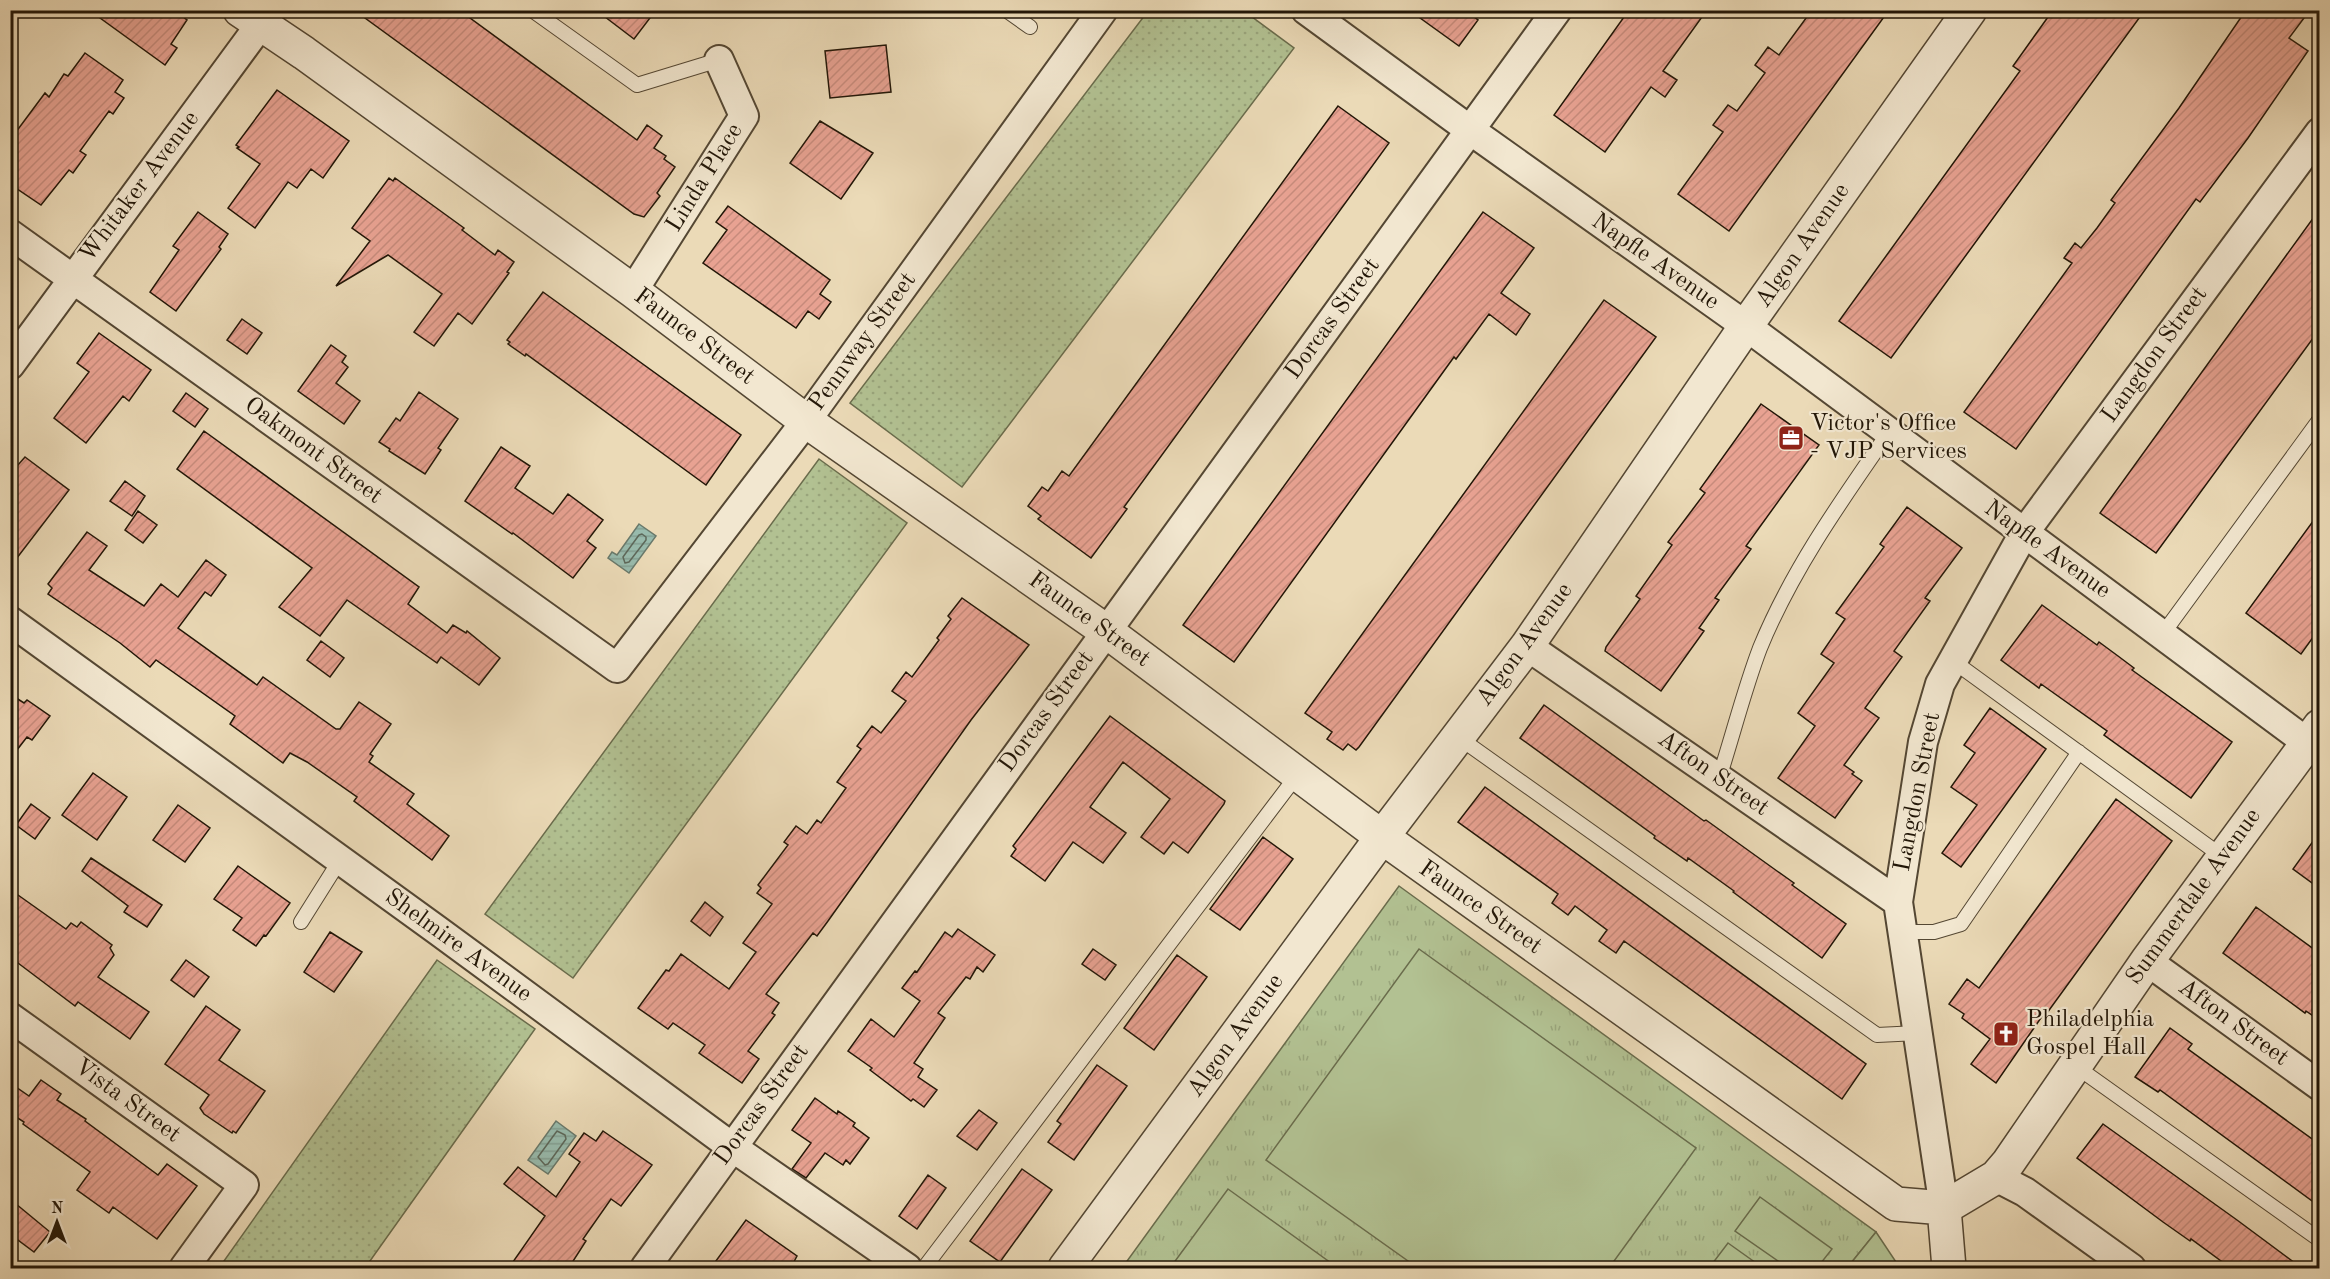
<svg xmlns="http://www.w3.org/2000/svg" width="2330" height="1279" font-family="'Old Standard TT',serif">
	<defs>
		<pattern id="grass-dots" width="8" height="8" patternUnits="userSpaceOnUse" patternTransform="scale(1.5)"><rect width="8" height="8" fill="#b2c192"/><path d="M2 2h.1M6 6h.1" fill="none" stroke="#99a57c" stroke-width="1.8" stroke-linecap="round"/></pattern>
		<pattern id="park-tufts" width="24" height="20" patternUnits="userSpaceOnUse" patternTransform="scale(1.5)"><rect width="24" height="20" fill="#b2c192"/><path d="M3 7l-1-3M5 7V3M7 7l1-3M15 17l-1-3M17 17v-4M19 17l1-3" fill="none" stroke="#99a57c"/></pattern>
		<pattern id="water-rules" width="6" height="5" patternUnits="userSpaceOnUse" patternTransform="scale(1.5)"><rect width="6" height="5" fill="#98bbad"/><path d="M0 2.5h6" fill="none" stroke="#83a093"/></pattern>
		<pattern id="building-hatch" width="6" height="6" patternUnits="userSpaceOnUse" patternTransform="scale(1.5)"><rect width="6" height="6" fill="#e8a292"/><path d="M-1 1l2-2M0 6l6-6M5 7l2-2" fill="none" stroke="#c78b7c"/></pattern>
	</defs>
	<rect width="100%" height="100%" fill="#ebdab7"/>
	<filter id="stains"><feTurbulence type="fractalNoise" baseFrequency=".00333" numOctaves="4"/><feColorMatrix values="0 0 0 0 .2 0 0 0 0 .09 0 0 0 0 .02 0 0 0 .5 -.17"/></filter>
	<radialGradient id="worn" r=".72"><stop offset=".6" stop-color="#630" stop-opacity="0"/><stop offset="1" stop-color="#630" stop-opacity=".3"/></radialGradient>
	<path fill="url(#grass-dots)" stroke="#6a6c4c" stroke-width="1.5" d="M1148 11H1244L1294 48 962 487 850 403Z
		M819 459 907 523 573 978 485 914Z
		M437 960 535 1029 365 1268H219Z"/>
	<path fill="url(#park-tufts)" stroke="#6a6c4c" stroke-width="1.5" d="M1399 886 1876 1232 1847 1268H1122Z"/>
	<path fill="#b2c192" stroke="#6a6c4c" stroke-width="1.5" d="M1419 949 1696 1148 1609 1268H1418L1266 1160Z
		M1228 1189 1338 1268H1170Z
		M1760 1197 1832 1249 1817 1268H1788L1735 1231Z
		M1876 1232 1900 1268H1847Z
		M1728 1243 1763 1268H1709Z"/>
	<path fill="url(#water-rules)" stroke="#69796b" stroke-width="1.5" d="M639 524 656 536 629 573 608 558 612 552 617 555Z
		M556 1121 576 1136 548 1174 528 1160Z"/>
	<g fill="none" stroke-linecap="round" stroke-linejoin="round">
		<path stroke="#5d685a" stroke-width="1.5" d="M642 534 646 537V540L629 562 625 563 623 557 639 535Z
			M557 1131 565 1135 566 1139 548 1164 545 1165 538 1157Z"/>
	</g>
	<path fill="url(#building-hatch)" stroke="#221607" stroke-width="1.5" d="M89 10H174L187 20 171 44 177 48 165 65Z
		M354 10H459L637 140 647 125 662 136 654 148 666 156 664 159 675 167 657 193 660 196 644 217 634 214Z
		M596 10H656L634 39Z
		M1409 10H1465L1478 20 1459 46Z
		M1629 10H1707L1663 71 1677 80 1665 97 1651 87 1605 152 1554 115Z
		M1812 10H1889L1729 231 1678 194 1723 132 1713 125 1728 105 1737 111 1765 73 1755 65 1768 47 1779 55Z
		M2053 10H2145L1891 358 1839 321 2020 71 2013 66Z
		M2246 10H2310L2289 38 2308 51 2248 138 2200 202 2196 199 2016 449 1964 412 2072 263 2064 258 2075 243 2081 248 2097 228 2115 203 2111 200 2179 108Z
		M886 45 891 92 830 98 825 51Z
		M85 53 123 80 115 92 124 98 113 114 109 111 80 151 86 155 73 173 69 170 41 205 10 184V140L45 93 49 97 64 74 68 76Z
		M277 90 349 141 323 178 311 169 297 188 288 182 255 228 228 208 260 164 237 148 239 147 236 145Z
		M1338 106 1389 143 1124 507 1127 509 1091 558 1038 519 1041 516 1028 506 1042 487 1048 491 1062 471 1069 476Z
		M820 121 873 153 841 199 790 163Z
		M389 178 393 181 395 178 464 228 462 230 495 255 498 250 514 262 507 272 509 273 472 324 458 313 434 346 414 332 442 294 388 255 336 286 370 241 352 228Z
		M728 206 830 280 820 294 831 302 819 319 808 311 796 328 703 263 727 230 716 222Z
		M2319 210V330L2156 553 2100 513Z
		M198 212 228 234 219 247 221 249 176 311 150 292 179 250 173 246Z
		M1483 212 1534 248 1501 293 1530 314 1516 335 1489 314 1456 359 1454 357 1234 662 1183 625Z
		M543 292 741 435 706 485 526 354 525 356 508 344 510 342 507 340Z
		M1604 300 1656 337 1359 747 1356 750 1348 744 1343 750 1327 739 1332 732 1305 713Z
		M242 319 262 333 247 354 227 340Z
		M99 333 151 370 129 401 123 396 86 443 54 418 89 372 77 363Z
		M331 345 346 356 342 362 348 367 336 383 360 401 344 424 298 391Z
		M419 392 458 419 438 448 441 450 425 474 389 451 390 449 379 442 396 418 400 421Z
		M186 393 208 409 195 427 173 411Z
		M1761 404 1819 445 1746 546 1751 549 1715 598 1719 600 1699 628 1704 631 1661 691 1605 651 1606 647 1640 599 1636 596 1672 545 1668 542 1705 493 1700 489Z
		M204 431 419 587 408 604 447 633 453 625 466 633 467 631 500 658 479 685 441 657 437 663 347 600 320 636 279 607 312 568 177 469Z
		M501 447 530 466 515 488 553 514 568 494 603 520 587 541 596 548 573 578 513 533 512 534 465 501Z
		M25 457 69 490 10 567V474Z
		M125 481 145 496 132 516 110 501Z
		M1907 507 1962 548 1925 598 1930 601 1894 651 1902 657 1865 708 1879 718 1844 765 1854 772 1852 774 1862 781 1835 818 1778 778 1815 726 1798 713 1834 663 1821 654 1845 619 1836 613 1884 547 1880 544Z
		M138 511 157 525 143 543 125 530Z
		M2319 513V629L2301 654 2246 613Z
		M87 532 107 546 89 570 144 606 161 584 178 597 206 560 226 575 211 596 205 592 178 628 257 685 263 677 336 729H340L359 702 391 724 370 754 373 756 369 762 414 794 407 804 449 836 432 860 354 801 357 797 307 762 290 753 283 763 230 724 235 716 156 660 150 667 120 643 48 594 52 588 48 584Z
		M962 598 1029 645 971 720 828 921 817 936 813 933 766 994 779 1003 772 1013 775 1015 748 1051 759 1059 742 1083 699 1053 705 1045 673 1023 668 1029 638 1008 666 970 669 971 681 954 729 989 756 952 743 943 772 904 757 893 761 888 758 885 788 845 784 842 796 826 807 834 817 820 821 823 846 788 837 782 861 749 857 746 872 726 881 733 906 701 892 691 906 672 912 677 939 640 937 638 951 619 948 616Z
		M2042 605 2097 645 2099 642 2118 656 2134 668 2132 670 2232 742 2191 798 2104 735 2107 731 2041 684 2039 688 2001 660Z
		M321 641 344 658 330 677 307 660Z
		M10 694 24 703 27 700 50 716 32 740 27 737 10 759Z
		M1544 705 1704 821 1706 820 1777 871 1794 883 1792 885 1846 924 1822 958 1733 892 1734 891 1688 858 1687 861 1654 838 1655 836 1520 738Z
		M1990 708 2046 749 1961 867 1942 853 1977 805 1951 787 1975 753 1964 745Z
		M1110 716 1225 801 1224 804 1188 853 1173 842 1164 854 1141 837 1170 799 1123 762 1090 807 1126 833 1103 863 1073 842 1045 881 1011 856 1016 849 1013 846Z
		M93 773 127 797 97 840 62 815Z
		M1485 787 1866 1064 1842 1099 1624 941 1616 953 1599 941 1607 930 1575 906 1568 915 1552 903 1558 894 1458 822Z
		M2116 799 2172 841 2047 1013 2045 1012 1996 1083 1971 1064 1990 1039 1962 1018 1964 1014 1949 1004 1967 979 1979 988Z
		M31 804 50 818 35 839 16 825Z
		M178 805 210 828 185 862 153 840Z
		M2319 833V888L2293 869Z
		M1263 837 1293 859 1240 930 1210 909Z
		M91 858 162 905 147 927 124 912 128 906 82 871Z
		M238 866 290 903 266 936 264 935 256 946 233 930 242 918 214 899Z
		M18 895 66 929 71 923 77 927 81 922 112 945 110 948 114 955 98 977 149 1012 130 1039 78 1002 75 1006 10 957V905Z
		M705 902 723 917 710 936 691 921Z
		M2256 907 2319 953V1020L2306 1011 2305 1013 2223 953Z
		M958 929 995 955 983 972 977 967 970 979 966 977 938 1013 945 1018 914 1063 923 1069 918 1077 937 1090 924 1107 913 1099 911 1101 870 1070 872 1068 848 1051 871 1019 894 1037 920 1001 902 988 915 971 917 972 945 932 952 937Z
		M330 932 362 952 334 992 304 972Z
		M1093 949 1116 965 1105 980 1082 964Z
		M1177 955 1207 977 1154 1050 1124 1028Z
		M186 960 209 977 194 997 171 980Z
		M206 1006 240 1030 219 1060 265 1091 236 1133 233 1131 232 1133 204 1114 200 1108 209 1095 165 1064Z
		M2170 1028 2192 1044 2188 1049 2319 1144V1206L2160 1090 2158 1092 2135 1077Z
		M1097 1065 1127 1086 1074 1160 1048 1142 1061 1124 1057 1121Z
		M41 1080 61 1094 57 1100 86 1119 85 1121 158 1175 167 1164 197 1186 157 1239 113 1207 109 1213 77 1190 90 1172 23 1124 24 1122 10 1113V1083L29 1096Z
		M815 1098 837 1114 838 1111 855 1123 853 1126 869 1138 850 1164 846 1160 843 1165 825 1153 806 1178 792 1169 811 1143 792 1130Z
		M979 1110 997 1123 977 1150 957 1136Z
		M2103 1124 2237 1220 2303 1269H2232L2191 1239 2190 1241 2163 1222 2077 1158Z
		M603 1131 652 1165 621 1206 611 1199 583 1239 586 1241 568 1269H508L545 1216 504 1184 518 1167 556 1197 580 1162 569 1154 584 1133 596 1141Z
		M1022 1169 1052 1190 1000 1262 970 1241Z
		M928 1175 946 1188 917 1229 899 1216Z
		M10 1199 50 1232 34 1252 10 1234Z
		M746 1220 797 1256 790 1269H710Z"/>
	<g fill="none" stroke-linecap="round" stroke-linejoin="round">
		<defs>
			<path id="service" d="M532 10 637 85 719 60
				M1006 10 1030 27
				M2162 635 2320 419
				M1953 661 2223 857
				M1458 737 1877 1035 1918 1033
				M1719 778C1733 735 1744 690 1760 648 1792 570 1841 501 1889 432
				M301 922 340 860
				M1903 932H1934L1961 924 2079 752
				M2074 1065 2320 1240
				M924 1268 1298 774"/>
			<path id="minor" d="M1306 10 1470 130 1746 326 2320 752
				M10 234 617 668 806 421 1103 10
				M633 291 744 116 719 60
				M10 365 271 10
				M10 621 437 930 732 1147 907 1268
				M1527 646 1898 902
				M2147 961 2320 1086
				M10 1017 244 1185 184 1268
				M1996 1177 2025 1192 2131 1268
				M1944 1208 1898 902 1923 742 1940 684 2024 533 2320 132
				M645 1268 1557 10"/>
			<path id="tertiary" d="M240 10 304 53 633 291 806 421 1106 631 1382 837 1896 1204 1944 1208
				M1944 1208 1996 1177 2008 1163 2147 961 2320 726
				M1944 1208 1949 1268
				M1065 1268 1382 837 1527 646 1746 326 1970 10"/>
		</defs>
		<use href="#service" stroke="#544733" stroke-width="16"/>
		<use href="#minor" stroke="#544733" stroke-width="32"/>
		<use href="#tertiary" stroke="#544733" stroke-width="36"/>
		<use href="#service" stroke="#f2e7d0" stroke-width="14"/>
		<use href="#minor" stroke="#f2e7d0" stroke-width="28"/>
		<use href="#tertiary" stroke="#f2e7d0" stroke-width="33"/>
	</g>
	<defs>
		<symbol id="office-square" viewBox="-11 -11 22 22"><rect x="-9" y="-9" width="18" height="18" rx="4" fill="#8f2418" stroke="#f2e7d0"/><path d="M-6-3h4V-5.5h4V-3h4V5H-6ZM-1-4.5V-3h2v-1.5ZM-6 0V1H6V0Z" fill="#fff"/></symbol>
		<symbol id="church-square" viewBox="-11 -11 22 22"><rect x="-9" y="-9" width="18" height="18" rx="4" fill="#8f2418" stroke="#f2e7d0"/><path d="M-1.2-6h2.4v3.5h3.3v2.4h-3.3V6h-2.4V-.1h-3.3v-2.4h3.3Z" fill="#fff"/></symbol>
	</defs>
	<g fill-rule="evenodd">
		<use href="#office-square" x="1776" y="423" width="30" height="30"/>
		<use href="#church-square" x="1991" y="1019" width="30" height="30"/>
	</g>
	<g text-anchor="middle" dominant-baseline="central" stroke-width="4.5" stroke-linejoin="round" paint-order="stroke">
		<g font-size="24" fill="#221607" stroke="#f2e7d0">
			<text transform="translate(705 178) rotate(-58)">Linda Place</text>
			<text transform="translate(140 187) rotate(-53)">Whitaker Avenue</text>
			<text transform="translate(1803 246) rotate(-55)">Algon Avenue</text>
			<text transform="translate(1655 262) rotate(35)">Napfle Avenue</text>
			<text transform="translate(1333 319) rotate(-54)">Dorcas Street</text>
			<text transform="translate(694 337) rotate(37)">Faunce Street</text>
			<text transform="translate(863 342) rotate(-54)">Pennway Street</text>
			<text transform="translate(2155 355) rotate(-54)">Langdon Street</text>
			<text transform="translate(313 451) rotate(36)">Oakmont Street</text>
			<text transform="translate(2047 550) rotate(36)">Napfle Avenue</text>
			<text transform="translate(1089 620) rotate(36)">Faunce Street</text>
			<text transform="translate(1525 645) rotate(-54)">Algon Avenue</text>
			<text transform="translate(1047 712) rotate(-54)">Dorcas Street</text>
			<text transform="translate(1713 774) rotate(35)">Afton Street</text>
			<text transform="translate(1918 792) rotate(-79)">Langdon Street</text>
			<text transform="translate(2194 897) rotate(-54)">Summerdale Avenue</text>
			<text transform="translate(1480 908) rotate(35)">Faunce Street</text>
			<text transform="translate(458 946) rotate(36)">Shelmire Avenue</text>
			<text transform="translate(2233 1023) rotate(36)">Afton Street</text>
			<text transform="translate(1236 1036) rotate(-54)">Algon Avenue</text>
			<text transform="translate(127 1101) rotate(36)">Vista Street</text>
			<text transform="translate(762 1105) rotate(-54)">Dorcas Street</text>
		</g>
		<g font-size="24" fill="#221607" stroke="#f2e7d0" text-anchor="start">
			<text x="1810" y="424">Victor's Office<tspan x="1810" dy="28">- VJP Services</tspan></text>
			<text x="2026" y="1020">Philadelphia<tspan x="2026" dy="28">Gospel Hall</tspan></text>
		</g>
	</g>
	<rect width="2330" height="1279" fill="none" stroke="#ebdab7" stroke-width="36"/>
	<rect x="12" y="12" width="2306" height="1255" fill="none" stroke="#221607" stroke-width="3"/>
	<rect x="18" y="18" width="2294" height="1243" fill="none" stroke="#221607" stroke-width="1.5"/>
	<g transform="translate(57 1222)" stroke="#f2e7d0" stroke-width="4.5" paint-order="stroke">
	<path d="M0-4.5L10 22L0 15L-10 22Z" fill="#221607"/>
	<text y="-9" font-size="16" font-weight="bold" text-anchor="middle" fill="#221607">N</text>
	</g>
	<rect width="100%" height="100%" filter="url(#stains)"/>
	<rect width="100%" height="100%" fill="url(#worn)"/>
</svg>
